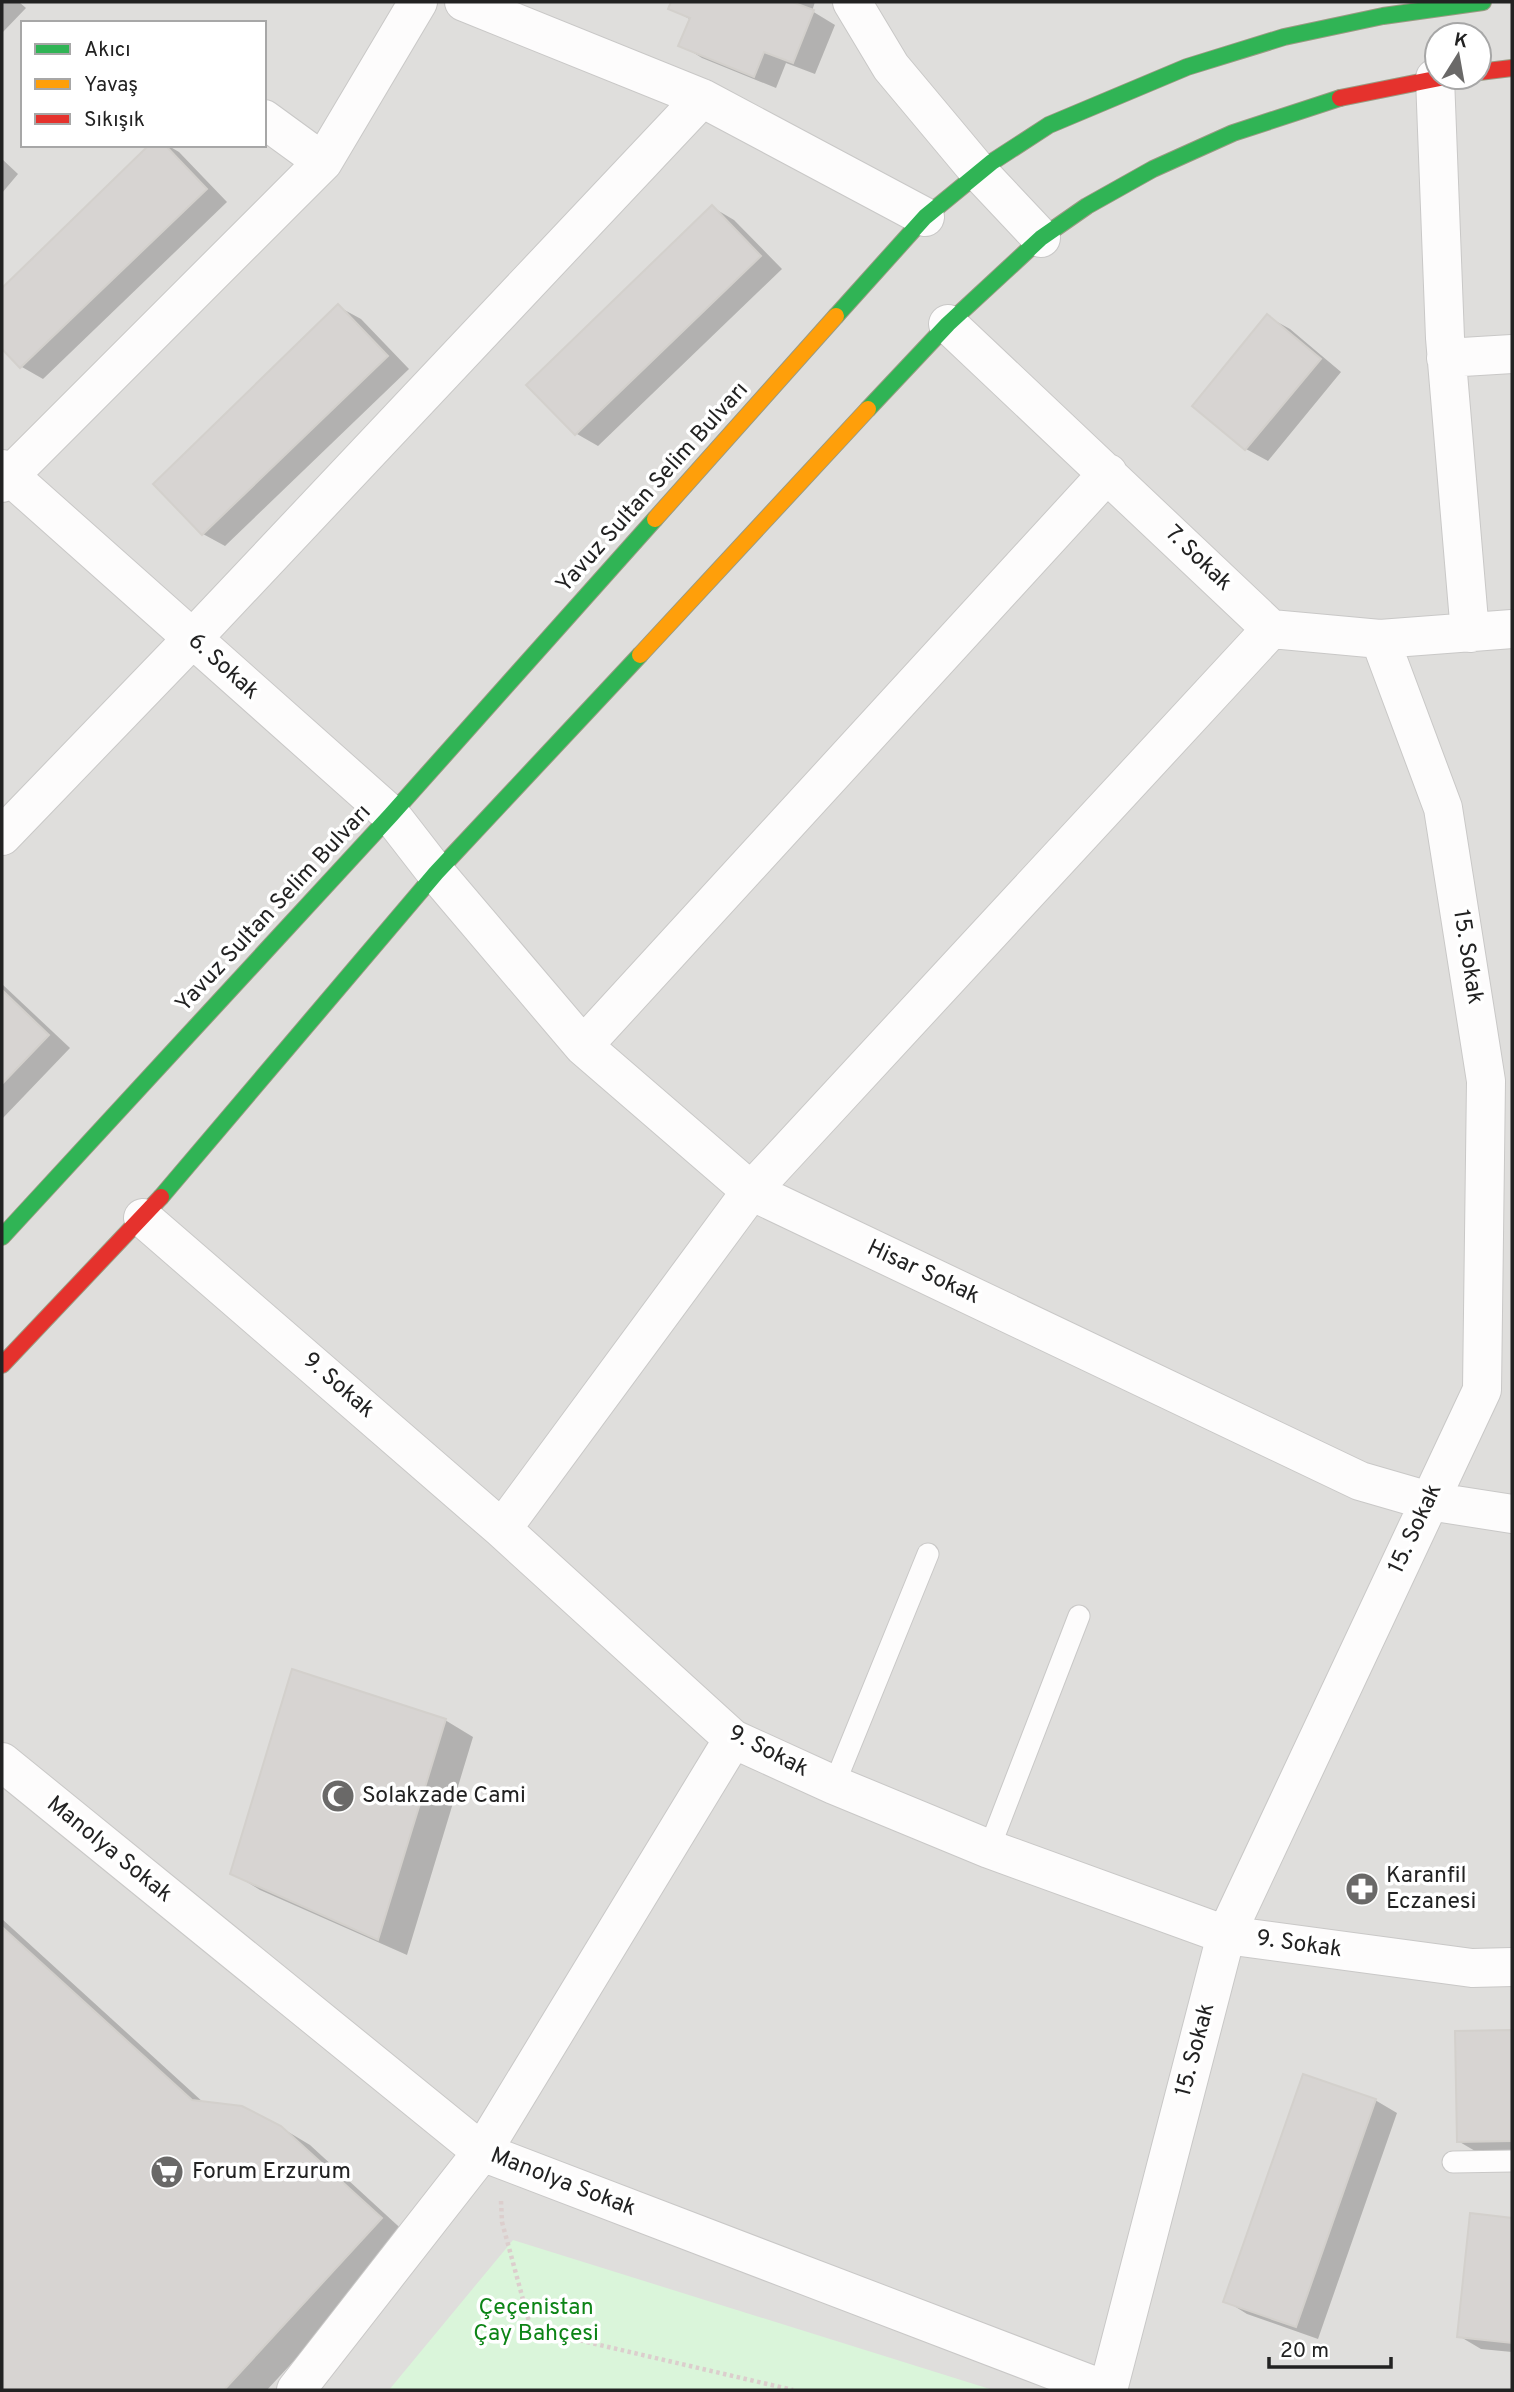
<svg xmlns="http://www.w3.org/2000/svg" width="1514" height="2392" font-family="Overpass,sans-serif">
	<rect width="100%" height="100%" fill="#f0eeeb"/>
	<path fill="#dfdedc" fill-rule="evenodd" d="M2 2H1512V2390H2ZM23 23H264V145H23ZM1437 35H1479V77H1437Z"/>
	<path fill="#daf5da" d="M513 2240 993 2390H389Z"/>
	<path fill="#0003" d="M2 2H19L26 8 2 33Z
		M673 2H815L812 11 835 25 815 74 786 63 776 88 702 58 681 45 691 20 671 8Z
		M152 145H167L179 152 227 202 43 379 22 367 2 346V290Z
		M2 159 18 174 2 193Z
		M712 207 734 220 782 269 598 446 577 434 528 385Z
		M339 307 361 319 409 369 225 546 203 534Z
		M1268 317 1290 329 1341 372 1268 461 1246 449 1194 406Z
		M2 984 70 1048 2 1119Z
		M445 1720 473 1737 407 1955 260 1890 232 1873Z
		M2 1919 204 2103 280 2127 310 2145 409 2236 267 2390H2Z
		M1512 2032V2157L1487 2158 1458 2141 1456 2033Z
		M1375 2100 1397 2113 1318 2339 1247 2314 1226 2301Z
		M1472 2215 1512 2219V2352L1481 2349 1459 2336Z"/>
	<path fill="#d7d4d2" stroke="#d3d0cc" stroke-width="2" d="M671 2H792L814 10 793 63 764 52 754 77 678 46 690 18 668 9Z
		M149 145H165L207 189 20 368 2 349V288Z
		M712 205 761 256 575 435 526 385Z
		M338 304 388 356 202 535 153 484Z
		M1267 314 1321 359 1245 450 1192 406Z
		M2 990 49 1035 2 1084Z
		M292 1669 446 1719 378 1940 230 1874Z
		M2 1927 192 2100 242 2106 281 2126 382 2218 224 2390H2Z
		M1512 2030V2141L1457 2142 1455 2031Z
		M1303 2074 1376 2099 1296 2327 1223 2302Z
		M1470 2213 1512 2218V2343L1457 2337Z"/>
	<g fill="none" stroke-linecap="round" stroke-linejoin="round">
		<defs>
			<path id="lane" d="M834 1785 928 1554
				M989 1849 1079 1616
				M1453 2162 1512 2161"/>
			<path id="street" d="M464 2 702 98 925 217
				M852 2 891 67 978 171 1041 238
				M1435 78 1445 338 1470 633
				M264 119 323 162
				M948 324 1271 629 1380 639 1512 629
				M1446 358 1512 354
				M2 469 391 815 436 873 583 1046 751 1191 1360 1481 1429 1501 1512 1514
				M2 483 323 162 418 2
				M2 836 192 639 702 98
				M583 1046 1108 473
				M143 1218 502 1529 733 1739 834 1785 989 1849 1226 1935 1472 1968 1512 1967
				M502 1529 751 1191 1271 629
				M2 1762 482 2152 1105 2390
				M296 2390 482 2152 733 1739
				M1108 2390 1226 1935 1482 1390 1486 1081 1443 808 1380 639"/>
			<path id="fast" d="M836 316 925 217 992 162 1049 125 1187 67 1284 37 1383 16 1483 2
				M868 409 948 324 1041 238 1087 206 1153 169 1233 133 1340 98
				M161 1197 436 873 640 655
				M2 1237 391 815 655 519"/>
			<path id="slow" d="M655 519 836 316
				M640 655 868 409"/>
			<path id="jam" d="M1479 72 1512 68
				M1340 98 1445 77
				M2 1365 161 1197"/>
		</defs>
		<use href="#lane" stroke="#c9c8c7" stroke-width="23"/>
		<use href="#street" stroke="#c9c8c7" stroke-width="40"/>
		<use href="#fast" stroke="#999a82" stroke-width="18"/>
		<use href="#slow" stroke="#999a82" stroke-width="18"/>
		<use href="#jam" stroke="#999a82" stroke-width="18"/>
		<path stroke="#dccecd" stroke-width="4.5" stroke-dasharray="3.5 3.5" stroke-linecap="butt" d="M501 2201 502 2222 531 2329 793 2390"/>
		<use href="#lane" stroke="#fdfcfc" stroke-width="21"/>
		<use href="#street" stroke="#fdfcfc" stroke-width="38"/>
		<use href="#fast" stroke="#30b455" stroke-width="16"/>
		<use href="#slow" stroke="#ff9f0a" stroke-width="16"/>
		<use href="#jam" stroke="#e5322d" stroke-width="16"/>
	</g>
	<defs>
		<symbol id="mosque-disc" viewBox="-11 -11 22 22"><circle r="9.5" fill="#6a6968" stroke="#fff"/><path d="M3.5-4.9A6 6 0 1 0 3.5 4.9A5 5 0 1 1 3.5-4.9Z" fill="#fff"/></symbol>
		<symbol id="pharmacy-disc" viewBox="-11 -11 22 22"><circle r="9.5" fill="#6a6968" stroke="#fff"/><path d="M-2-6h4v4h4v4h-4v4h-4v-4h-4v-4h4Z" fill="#fff"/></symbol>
		<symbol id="supermarket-disc" viewBox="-11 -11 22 22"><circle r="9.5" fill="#6a6968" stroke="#fff"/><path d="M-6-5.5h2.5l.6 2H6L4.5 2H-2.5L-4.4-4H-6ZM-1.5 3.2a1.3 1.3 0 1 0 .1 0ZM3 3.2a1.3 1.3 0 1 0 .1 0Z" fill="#fff"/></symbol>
	</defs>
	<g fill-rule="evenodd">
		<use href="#mosque-disc" x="319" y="1777" width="38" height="38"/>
		<use href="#pharmacy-disc" x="1343" y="1870" width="38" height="38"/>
		<use href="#supermarket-disc" x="148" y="2153" width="38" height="38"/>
	</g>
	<g text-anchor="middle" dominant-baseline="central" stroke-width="7" stroke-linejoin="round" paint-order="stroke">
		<g font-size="23" fill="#222" stroke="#fff">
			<text transform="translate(653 488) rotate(-48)">Yavuz Sultan Selim Bulvarı</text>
			<text transform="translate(1198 559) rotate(44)">7. Sokak</text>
			<text transform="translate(223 667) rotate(42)">6. Sokak</text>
			<text transform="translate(274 909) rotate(-47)">Yavuz Sultan Selim Bulvarı</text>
			<text transform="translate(1467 957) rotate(81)">15. Sokak</text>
			<text transform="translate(923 1273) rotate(25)">Hisar Sokak</text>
			<text transform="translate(338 1386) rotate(41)">9. Sokak</text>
			<text transform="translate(1416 1529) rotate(-65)">15. Sokak</text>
			<text transform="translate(768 1752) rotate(27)">9. Sokak</text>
			<text transform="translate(109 1850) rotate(39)">Manolya Sokak</text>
			<text transform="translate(1299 1945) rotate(8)">9. Sokak</text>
			<text transform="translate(1196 2050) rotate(-75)">15. Sokak</text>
			<text transform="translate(563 2183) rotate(21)">Manolya Sokak</text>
		</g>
		<g font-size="23" fill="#222" stroke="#fff" text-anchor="start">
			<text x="362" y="1796">Solakzade Cami</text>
			<text x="1386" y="1876">Karanfil<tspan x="1386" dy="26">Eczanesi</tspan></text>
			<text x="192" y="2172">Forum Erzurum</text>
		</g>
		<g font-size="23" fill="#0c8416" stroke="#fff">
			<text x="536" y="2308">Çeçenistan<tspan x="536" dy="26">Çay Bahçesi</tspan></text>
		</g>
	</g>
	<rect width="1514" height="2392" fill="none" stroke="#222222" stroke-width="7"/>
	<rect x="21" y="21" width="245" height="126" fill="#ffffff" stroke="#a7a7a7" stroke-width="2"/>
	<rect x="35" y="44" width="35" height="10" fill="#30b455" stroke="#a7a7a7" stroke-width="2"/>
	<text x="84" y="56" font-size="21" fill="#222222">Akıcı</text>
	<rect x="35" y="79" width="35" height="10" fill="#ff9f0a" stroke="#a7a7a7" stroke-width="2"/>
	<text x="84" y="91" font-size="21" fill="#222222">Yavaş</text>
	<rect x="35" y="114" width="35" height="10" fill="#e5322d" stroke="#a7a7a7" stroke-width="2"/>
	<text x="84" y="126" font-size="21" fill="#222222">Sıkışık</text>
	<g transform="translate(1458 56) rotate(11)"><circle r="33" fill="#ffffff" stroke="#a7a7a7" stroke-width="2"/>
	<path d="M0-5L12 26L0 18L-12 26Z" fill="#6a6968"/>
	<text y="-10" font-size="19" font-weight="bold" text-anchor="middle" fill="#222222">K</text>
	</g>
	<path d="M1269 2357v10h122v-10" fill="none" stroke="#222222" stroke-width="3.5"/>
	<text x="1280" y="2357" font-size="21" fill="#222222" stroke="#ffffff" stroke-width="5" paint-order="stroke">20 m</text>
</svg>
